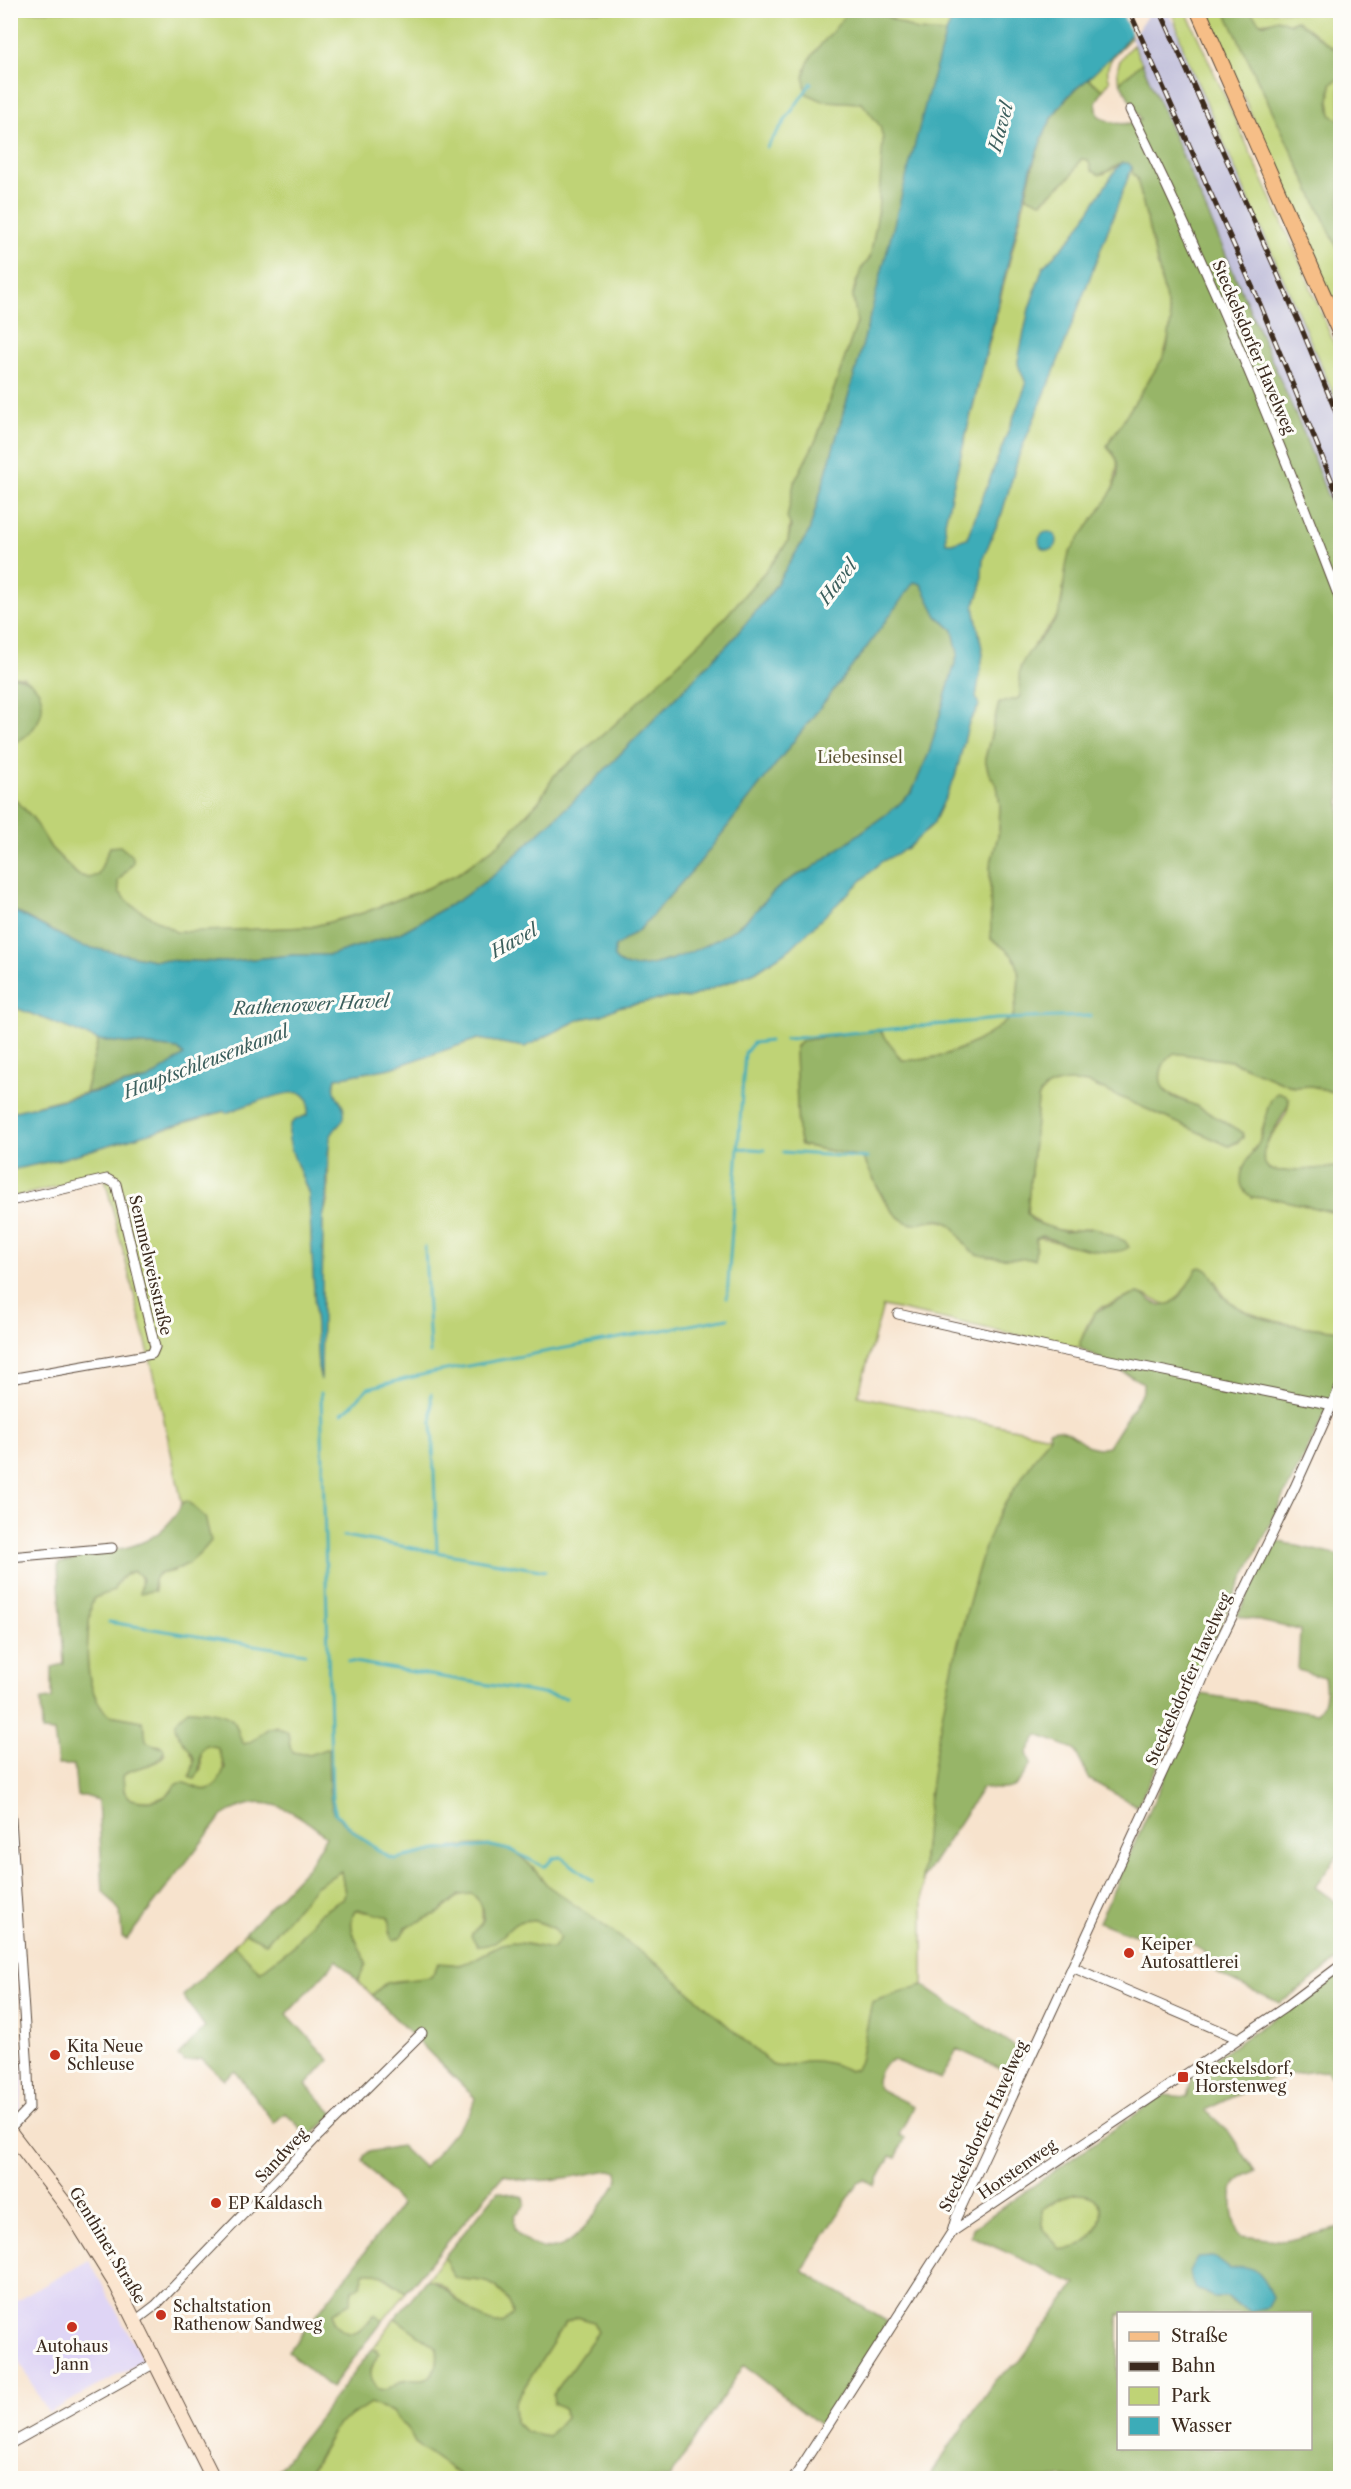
<svg xmlns="http://www.w3.org/2000/svg" width="1351" height="2489" font-family="'Libre Caslon Text',serif">
	<rect width="100%" height="100%" fill="#fdfcf7"/>
	<filter id="ink" filterUnits="userSpaceOnUse"><feTurbulence type="fractalNoise" baseFrequency=".0167" numOctaves="2"/><feDisplacementMap in="SourceGraphic" scale="12" xChannelSelector="R" yChannelSelector="G"/><feConvolveMatrix kernelMatrix="1 2 1 2 8 2 1 2 1" color-interpolation-filters="sRGB"/></filter>
	<filter id="wash" filterUnits="userSpaceOnUse"><feTurbulence type="fractalNoise" baseFrequency=".008" numOctaves="4" result="noise"/><feDisplacementMap in="SourceGraphic" scale="24" xChannelSelector="R" yChannelSelector="G"/><feGaussianBlur stdDeviation="1.35" result="paint"/><feColorMatrix in="noise" values="0 0 0 0 0 0 0 0 0 0 0 0 0 0 0 0 0 1.4 0 .05"/><feComposite in="paint" operator="in"/></filter>
	<g filter="url(#wash)">
		<rect width="100%" height="100%" fill="#f7e3cd"/>
		<path fill="#dfd5f5" d="M10 1891 23 2084 20 2110 11 2112Z
			M89 2260 143 2361 48 2413 11 2345V2304Z"/>
		<path fill="#c3c1db" d="M1146 11H1167L1177 30 1340 409V529L1304 434 1130 36Z"/>
		<path fill="#bfd376" stroke="#7d7e4a" stroke-width="1.5" d="M11 11H847C834 42 801 48 806 90L823 101 862 103C869 110 881 123 883 133 887 152 877 239 870 257 865 270 854 279 853 295 853 304 857 313 857 323L817 438 794 483 788 541 775 560 720 623 673 670 613 726 554 776 539 801 500 843 459 873 428 888 363 913 311 927 176 933 133 906 119 892 118 881 122 874 110 847 98 875 89 878 78 875 51 848 32 817 11 795 10 744 17 741 24 677 10 676Z
			M876 11H956L946 33 917 31Z
			M1172 11H1186L1300 262 1340 358V409L1185 54Z
			M1209 11H1225L1340 253V320L1211 21 1212 17Z
			M1250 11H1340V53L1296 20 1286 25 1281 20 1259 23Z
			M1130 36 1131 38C1119 50 1101 63 1110 81L1103 90 1088 79Z
			M1133 45 1142 63 1120 82C1113 67 1122 55 1133 45Z
			M1340 78V121L1331 115 1329 101 1331 84Z
			M1081 159H1088L1091 167 1104 174 1120 165 1073 236 1043 267 1029 309 1018 361C1018 371 1025 376 1026 385L967 538 952 543H946L945 522 952 491 1026 196 1042 202 1071 176Z
			M1132 167 1133 174 1137 178 1171 321 1170 332 1163 358 1107 446 1118 461 1113 490 1107 502 1069 556 1059 614 1035 644 1020 668V696L1017 699 999 703 985 759 989 774 997 785 1000 805 999 832 990 867 991 939C999 944 1008 949 1014 958 1023 971 1017 1001 1013 1016 984 1041 942 1062 903 1060L894 1052 882 1032 797 1044 795 1049 798 1133 801 1145 862 1157C875 1177 881 1207 903 1220 919 1229 937 1213 952 1226 959 1231 964 1241 969 1249L1035 1259V1244L1038 1237 1071 1246 1089 1228C1068 1234 1041 1230 1027 1213L1038 1100C1042 1080 1073 1081 1089 1083L1229 1146 1238 1142C1225 1130 1212 1118 1198 1108 1185 1097 1155 1097 1161 1072 1163 1064 1167 1058 1174 1053L1231 1061 1294 1087 1311 1086 1340 1094V1167C1321 1167 1300 1172 1280 1171 1240 1168 1277 1131 1285 1116 1288 1110 1289 1104 1289 1098L1269 1105 1259 1142 1252 1151 1251 1197 1278 1199 1340 1214V1331C1306 1327 1227 1321 1216 1281L1188 1284C1165 1318 1166 1301 1138 1293L1100 1308C1090 1315 1081 1336 1080 1348L883 1306 858 1396 1050 1436 999 1514 979 1567 958 1642 945 1705 923 1853V1985L872 2002 860 2062 856 2069 849 2071C835 2063 813 2062 796 2064 786 2065 782 2069 772 2065L659 1965 547 1886 534 1869 492 1846 436 1850 396 1859 388 1858 379 1852 335 1813 329 1777 328 1749 310 1755 293 1752 290 1747 288 1733 277 1726C265 1731 256 1742 244 1744 238 1738 239 1729 234 1722 226 1711 200 1711 188 1710L190 1752C195 1760 195 1766 190 1775L201 1769V1751L203 1746 210 1745 217 1747C227 1767 227 1785 201 1791L187 1784 174 1787C165 1802 146 1803 131 1799L124 1791 123 1776C135 1763 153 1770 165 1754L160 1746 147 1743 144 1740 145 1728 137 1720 109 1715C80 1690 87 1639 91 1605L94 1598 113 1591C118 1581 126 1568 139 1573L142 1581 155 1591 154 1579 158 1574 174 1571 187 1502 182 1503 154 1374 104 1175 11 1198 10 1170 61 1159 225 1111 226 1113C239 1108 292 1087 303 1094 310 1098 309 1108 307 1115 303 1117 298 1118 294 1121 278 1132 305 1179 309 1196L318 1367 321 1377 323 1217 328 1200 329 1141 334 1127 343 1120 334 1091 336 1078 391 1068 478 1039 525 1047 580 1019 602 1015 618 1007 668 998H688L755 972 790 949 881 861 908 848 933 824 955 777 969 722 978 709 976 697 983 654 974 607 981 588 983 558 1002 513 1019 455 1053 374Z
			M11 1006 98 1040 85 1093 11 1112Z
			M341 1870 345 1893 343 1899 319 1914 291 1948 260 1972 234 1945 245 1933 266 1943 316 1886Z
			M464 1894H472L482 1904V1923L472 1933 492 1942C499 1939 501 1935 506 1930 521 1915 537 1920 555 1929L560 1939 552 1949C536 1947 517 1939 501 1945 488 1950 477 1960 463 1964 451 1967 449 1960 437 1966 429 1989 406 1975 387 1983 382 1985 377 1991 372 1995L358 1981 366 1964C362 1948 344 1928 355 1911L384 1914 390 1921 389 1933 401 1937C406 1921 429 1920 441 1911 449 1906 455 1896 464 1894Z
			M1075 2194C1124 2191 1096 2254 1060 2249L1043 2229 1042 2209 1056 2200Z
			M444 2257C447 2262 450 2271 453 2274 462 2281 471 2279 481 2281 496 2283 511 2300 514 2314 488 2346 455 2290 436 2281 435 2280 427 2280 426 2280Z
			M369 2271 376 2272 406 2292 383 2321 374 2314C362 2330 353 2344 334 2323L333 2312 349 2303 352 2290 361 2284 364 2273Z
			M577 2317 593 2322 598 2332 553 2395 564 2409 565 2417 548 2436 525 2432 515 2422 514 2403 566 2322Z
			M395 2318 437 2348C439 2361 437 2377 423 2379 417 2380 409 2378 403 2380 393 2385 391 2392 378 2389L370 2376 377 2349 373 2348Z
			M370 2403 393 2412 409 2431 415 2443 458 2474 456 2478H306L337 2425Z"/>
		<path fill="#97b567" stroke="#697042" stroke-width="1.5" fill-rule="evenodd" d="M847 11H876L917 31 946 33 857 366 809 532 770 594 732 640 581 794 494 875 459 900 400 933 330 955H292L224 962 154 960 81 946 11 909 10 795 32 817 51 848 78 875 89 878 98 875 110 847 120 846 133 857V863L118 881 119 892 133 906 176 932 311 927 363 913 428 888 459 873 500 843 539 801 554 776 613 726 720 623 775 560 788 541 791 526 787 518 794 483 817 438 857 323 853 295 861 269 870 258 878 213 883 139 880 126 862 103 823 101 807 94C793 57 835 38 847 11Z
			M1225 11H1250L1260 23 1265 24 1277 19 1290 24 1296 20 1340 53V78L1331 84 1329 101 1331 115 1340 121V253Z
			M1142 63 1304 434 1340 529V1094L1312 1086 1294 1087 1231 1061 1174 1053C1159 1063 1154 1086 1172 1096 1180 1101 1190 1102 1198 1107 1213 1115 1228 1124 1243 1133V1138L1229 1146 1089 1083C1073 1081 1042 1080 1038 1100L1027 1213 1034 1222 1065 1232 1095 1228 1125 1241 1129 1247C1112 1260 1061 1243 1042 1236L1036 1239 1035 1259C1018 1258 980 1261 969 1249 960 1239 957 1227 945 1221 935 1217 924 1224 914 1224 889 1223 873 1174 862 1157L801 1145 798 1133 795 1049 800 1041 877 1029C887 1035 893 1051 902 1060 942 1063 984 1041 1013 1016 1017 1001 1023 971 1014 958 1008 950 999 944 991 939L990 867 999 832 1000 805 997 785 989 774 985 759 999 703 1017 699 1020 696C1020 688 1018 676 1020 669 1026 648 1053 631 1059 612 1065 595 1063 575 1068 557 1078 528 1144 478 1107 446L1163 358 1167 349 1171 321 1137 178 1133 174 1132 167 1122 163 1100 175 1092 171 1088 160 1081 159 1071 176 1041 202 1026 196C1036 147 1047 111 1088 79L1103 90 1096 103 1098 115C1111 125 1126 126 1141 120L1120 82Z
			M917 582 921 584 929 595 937 616 953 630 958 653 929 753 912 792 896 807 808 871C771 883 763 911 733 930 712 944 633 984 614 958L615 947 640 929 699 863 864 651 912 583Z
			M11 676C55 680 50 730 11 744Z
			M98 1040 178 1049 184 1055 149 1079 85 1093Z
			M1278 1092 1286 1095 1289 1101C1284 1123 1249 1152 1270 1170L1283 1171 1340 1167V1214L1278 1199 1251 1197C1246 1193 1241 1188 1241 1182 1240 1167 1251 1155 1258 1144 1268 1128 1262 1104 1278 1092Z
			M1201 1267C1216 1272 1213 1285 1222 1295 1247 1323 1306 1327 1340 1331V1377L1324 1416 1223 1619 1176 1730 1137 1806 1090 1780 1074 1749 1038 1735 1027 1753 1031 1764C1013 1792 1015 1790 982 1788L922 1880C926 1787 944 1692 969 1603 977 1573 985 1540 1000 1512 1015 1486 1033 1461 1050 1436L1049 1431C1072 1421 1080 1454 1108 1447L1143 1391V1383L1080 1348V1342L1095 1312 1138 1293C1146 1296 1152 1303 1160 1305 1178 1309 1190 1280 1197 1268Z
			M187 1501 205 1517 211 1541C195 1561 183 1570 158 1574L154 1579 153 1588 155 1591 140 1593 142 1577 134 1571C122 1575 118 1580 113 1591L94 1598 91 1605C87 1639 80 1690 109 1715L142 1721C151 1743 136 1739 163 1748L164 1750C160 1770 135 1763 123 1776L124 1791 131 1799C144 1803 160 1803 171 1792 175 1787 171 1787 177 1784 190 1776 210 1811 225 1767L217 1747 206 1745C196 1754 204 1768 195 1779L190 1778C191 1770 196 1765 193 1756 184 1737 161 1729 188 1710 201 1711 226 1711 234 1722 239 1729 238 1738 244 1744 265 1739 264 1717 288 1733L290 1747 293 1752 310 1755 328 1748C329 1766 327 1796 334 1812 338 1821 385 1858 395 1858 408 1859 422 1853 435 1850 458 1846 490 1841 512 1851 526 1858 538 1874 548 1886L659 1965 772 2065C785 2070 793 2062 806 2061 820 2060 837 2064 849 2071L856 2069 860 2061 872 2002 923 1985 1026 2054 1016 2076 957 2049 941 2079 893 2060C883 2062 876 2076 877 2086L881 2090 913 2106 899 2135 905 2138 896 2158 890 2156 875 2185 865 2180 858 2183 802 2271 888 2322 822 2426 744 2365 669 2478H456L458 2474 415 2443 409 2431 393 2412 370 2403 337 2425 305 2478H272L373 2348 379 2353C371 2367 366 2375 378 2389 391 2392 393 2385 404 2380 409 2378 417 2380 423 2379 437 2377 439 2361 437 2348L395 2318 426 2280C443 2277 471 2326 503 2323L513 2314C511 2300 497 2284 482 2281 472 2279 464 2281 454 2277L444 2257 498 2191 524 2197C527 2208 522 2208 515 2215 513 2226 515 2233 524 2239 557 2264 579 2236 598 2210 605 2200 614 2190 618 2179L617 2172 610 2170C582 2174 529 2189 504 2174L406 2292C395 2285 377 2267 364 2273L361 2284 352 2291 350 2303 333 2312 334 2323C353 2344 362 2330 375 2314L383 2321 331 2388 288 2352 401 2205 363 2161 364 2156 368 2152 401 2146 424 2168 470 2113 475 2098 372 1995 386 1983 431 1977 439 1963 460 1965 471 1961 502 1944 513 1942 552 1949 560 1938 555 1929C504 1902 514 1946 478 1946L471 1936C473 1930 477 1929 480 1925 488 1915 481 1900 472 1894L459 1895 440 1912 405 1928 401 1937 394 1940C387 1934 393 1925 388 1917L360 1910 355 1911C344 1928 362 1948 366 1964L358 1981 337 1960 287 2014 329 2060 306 2085 334 2114 310 2137 285 2113 274 2123 235 2071 224 2079 202 2059 185 2062 178 2056 205 2027 183 1996 234 1945 260 1972 291 1948 319 1914 343 1899 345 1893 341 1871 316 1886 266 1943 245 1933 309 1865 326 1836C291 1808 263 1789 221 1817L127 1939 122 1937 120 1911 103 1891 98 1800 85 1796H77L74 1765H58L54 1732 42 1731 41 1700 52 1699V1667L64 1664 58 1566 60 1563 74 1560 78 1555C123 1549 160 1548 182 1503ZM578 2317 593 2322 598 2332 553 2395 554 2404 564 2409 565 2417 548 2436 525 2432 515 2422 514 2403 566 2322Z
			M1276 1541 1340 1556V1852L1315 1887 1340 1905V1956L1323 1972 1280 2003 1219 1975 1203 1951 1190 1943 1124 1932 1099 1922 1202 1694 1317 1713C1325 1705 1327 1689 1324 1678L1298 1670 1300 1630 1237 1616Z
			M1338 1974 1340 1975V2086L1326 2070 1276 2076 1205 2110 1229 2132 1255 2171C1247 2175 1239 2177 1235 2185 1229 2198 1232 2225 1241 2236L1285 2241 1340 2228V2478H928L995 2380 1020 2361 1076 2284 971 2236 973 2228 1163 2095 1187 2097 1193 2074ZM1075 2194C1124 2192 1096 2254 1060 2249L1043 2229 1042 2209 1056 2200ZM1210 2256 1230 2269 1243 2267 1235 2305 1228 2297H1213ZM1118 2314H1310V2448H1118Z"/>
		<path fill="#3cacb8" stroke="#3c6b6b" stroke-width="1.5" fill-rule="evenodd" d="M956 11H1146C1133 36 1110 58 1090 77 1084 83 1077 87 1072 92 1048 117 1042 137 1031 169L952 491 945 522 946 543H952L967 538 1026 385C1025 376 1018 371 1018 361L1029 309 1043 267 1073 236 1115 171 1122 163H1128L1132 167 1053 374 1019 455 1002 513 983 558 981 588 974 607 983 654 976 697 979 706 969 722 955 777 933 824 908 848 881 862 790 949 755 972 688 998H668L618 1007 602 1015 580 1019 525 1047 478 1039 391 1068 336 1078C329 1097 347 1101 344 1117 342 1125 332 1129 330 1139 325 1165 330 1191 323 1218L321 1380 318 1367 309 1196C305 1177 281 1141 291 1124 294 1119 302 1118 307 1115 309 1108 310 1098 303 1094 292 1087 239 1108 226 1113L224 1111 61 1159 11 1170V1112L149 1079 184 1055 178 1049 98 1040 11 1006 10 909 81 946 154 960 224 962 292 955H330L400 933 459 900 494 875 581 794 732 640 770 594 809 532 857 366 928 94 946 33ZM914 582 921 584 937 616 953 630 958 653 929 753 912 792 896 807 808 871C771 883 763 911 733 930 712 944 633 984 614 958L615 947 640 929 699 863 864 651Z
			M1039 541a9 9 0 1 1 18 0a9 9 0 1 1-18 0Z
			M1213 2256 1230 2269C1235 2269 1239 2266 1244 2267 1260 2268 1268 2285 1273 2298L1268 2307 1251 2311 1238 2306 1228 2297H1213L1196 2288 1189 2271 1198 2257Z"/>
		<path fill="#f7e3cd" d="M1121 11H1145L1147 16 1133 37Z"/>
		<g fill="none" stroke-linecap="round" stroke-linejoin="round">
			<path stroke="#3cacb8" stroke-width="3" d="M767 147 811 83
				M785 1039 998 1019 1091 1016
				M738 1148 765 1150
				M783 1152 867 1158
				M425 1247 430 1353
				M727 1298 745 1053 753 1043 769 1041
				M321 1393 332 1799 336 1814 358 1835 388 1857 395 1859 437 1850 492 1846 513 1851 542 1866H546L553 1858 561 1857 593 1881
				M431 1394 437 1552
				M342 1413 349 1408 368 1388 430 1373 728 1318
				M344 1536 545 1571
				M109 1622 305 1653
				M348 1661 566 1698"/>
		</g>
	</g>
	<g filter="url(#ink)">
		<g fill="none" stroke-linecap="round" stroke-linejoin="round">
			<defs>
				<path id="street" d="M1130 110C1209 269 1277 434 1340 600
					M10 1201 107 1179 116 1184 155 1347 152 1354 10 1379
					M898 1314 1060 1350 1333 1405
					M10 1557 112 1548
					M10 1804 28 2071 29 2108 10 2128
					M1072 1967 1237 2038
					M952 2232 956 2218 1176 1743 1209 1664 1295 1487 1340 1387
					M135 2321 156 2305 319 2135 422 2033
					M10 2444 155 2363
					M794 2478 952 2232 1284 2008 1340 1966"/>
				<path id="secondary" d="M10 2132 69 2209 117 2286 213 2478"/>
				<path id="primary" d="M1198 10 1340 333"/>
			</defs>
			<use href="#street" stroke="#574638" stroke-width="11"/>
			<use href="#secondary" stroke="#574638" stroke-width="16"/>
			<use href="#primary" stroke="#574638" stroke-width="17"/>
			<use href="#street" stroke="#fff" stroke-width="9"/>
			<use href="#secondary" stroke="#fbe5cf" stroke-width="14"/>
			<use href="#primary" stroke="#f6be87" stroke-width="15"/>
			<defs>
				<path id="rail" d="M1129 10 1260 304 1340 501
					M1160 10 1301 327 1340 422"/>
			</defs>
			<use href="#rail" stroke="#3b2a1e" stroke-width="5"/>
			<use href="#rail" stroke="#fdfcf7" stroke-width="3" stroke-dasharray="9" stroke-linecap="butt"/>
		</g>
	</g>
	<g fill="#c8321e" stroke="#fdfcf7" stroke-width="2">
		<circle cx="1129" cy="1953" r="6"/>
		<circle cx="55" cy="2055" r="6"/>
		<rect x="1177" y="2071" width="12" height="12" rx="3"/>
		<circle cx="216" cy="2203" r="6"/>
		<circle cx="161" cy="2315" r="6"/>
		<circle cx="72" cy="2327" r="6"/>
	</g>
	<g text-anchor="middle" dominant-baseline="central" stroke-width="6" stroke-linejoin="round" paint-order="stroke">
		<g font-size="16" fill="#3b2a1e" stroke="#fdfcf7">
			<text transform="translate(1254 347) rotate(67)">Steckelsdorfer Havelweg</text>
			<text transform="translate(151 1265) rotate(77)">Semmelweisstraße</text>
			<text transform="translate(1188 1679) rotate(-66)">Steckelsdorfer Havelweg</text>
			<text transform="translate(983 2126) rotate(-65)">Steckelsdorfer Havelweg</text>
			<text transform="translate(281 2155) rotate(-47)">Sandweg</text>
			<text transform="translate(1017 2169) rotate(-35)">Horstenweg</text>
			<text transform="translate(108 2245) rotate(59)">Genthiner Straße</text>
		</g>
		<g font-size="16" fill="#5c5434" stroke="#fdfcf7">
			<text x="860" y="757">Liebesinsel</text>
		</g>
		<g font-size="16" fill="#3b2a1e" stroke="#fdfcf7" text-anchor="start">
			<text x="1141" y="1944">Keiper<tspan x="1141" dy="18">Autosattlerei</tspan></text>
			<text x="67" y="2046">Kita Neue<tspan x="67" dy="18">Schleuse</tspan></text>
			<text x="1195" y="2068">Steckelsdorf,<tspan x="1195" dy="18">Horstenweg</tspan></text>
			<text x="228" y="2203">EP Kaldasch</text>
			<text x="173" y="2306">Schaltstation<tspan x="173" dy="18">Rathenow Sandweg</tspan></text>
			<text x="72" y="2346" text-anchor="middle">Autohaus<tspan x="72" dy="18">Jann</tspan></text>
		</g>
		<g font-size="18" font-style="italic" fill="#3b5e5c" stroke="#fdfcf7">
			<text transform="translate(1001 127) rotate(-75)">Havel</text>
			<text transform="translate(838 582) rotate(-53)">Havel</text>
			<text transform="translate(514 941) rotate(-29)">Havel</text>
			<text transform="translate(311 1005) rotate(-3)">Rathenower Havel</text>
			<text transform="translate(206 1062) rotate(-21)">Hauptschleusenkanal</text>
		</g>
	</g>
	<rect width="1351" height="2489" fill="none" stroke="#fdfcf7" stroke-width="36"/>
	<rect x="1117" y="2312" width="195" height="138" fill="#fdfcf7" stroke="#afa8a0" stroke-width="1.5"/>
	<rect x="1129" y="2332" width="30" height="9" fill="#f6be87" stroke="#afa8a0" stroke-width="1.5"/>
	<text x="1171" y="2342" font-size="18" fill="#3b2a1e">Straße</text>
	<rect x="1129" y="2362" width="30" height="9" fill="#3b2a1e" stroke="#afa8a0" stroke-width="1.5"/>
	<text x="1171" y="2372" font-size="18" fill="#3b2a1e">Bahn</text>
	<rect x="1129" y="2387" width="30" height="18" fill="#bfd376" stroke="#afa8a0" stroke-width="1.5"/>
	<text x="1171" y="2402" font-size="18" fill="#3b2a1e">Park</text>
	<rect x="1129" y="2417" width="30" height="18" fill="#3cacb8" stroke="#afa8a0" stroke-width="1.5"/>
	<text x="1171" y="2432" font-size="18" fill="#3b2a1e">Wasser</text>
</svg>
